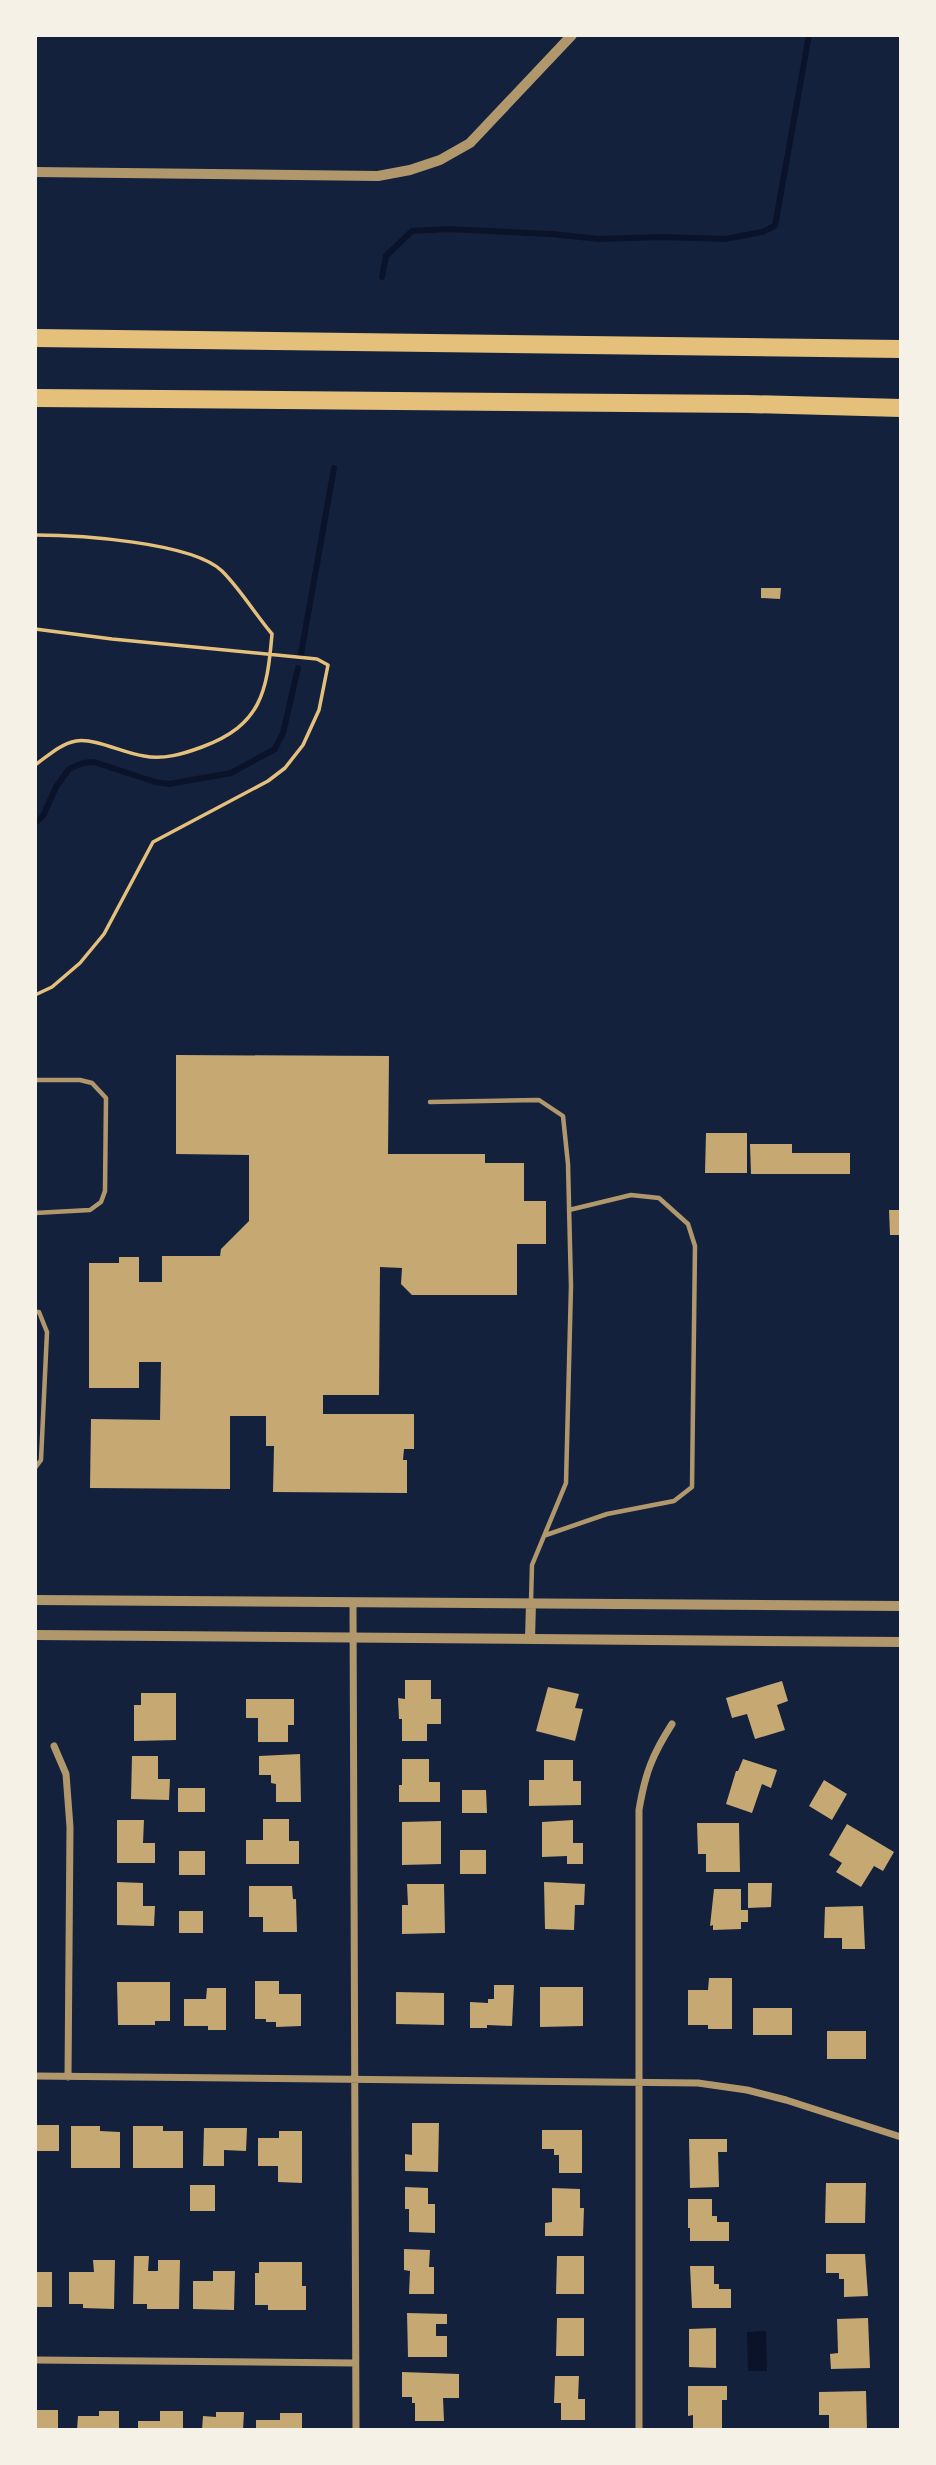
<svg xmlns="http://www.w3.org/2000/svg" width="936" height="2465" font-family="'PT Sans Narrow',sans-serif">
	<rect width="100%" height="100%" fill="#14213d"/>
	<path fill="#0b132b" d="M766 2331 767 2371H748L747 2332Z"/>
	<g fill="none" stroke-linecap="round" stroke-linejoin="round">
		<path stroke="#0b132b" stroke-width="6" d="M382 277 386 256 412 231 448 229 551 234 599 239 662 237 725 239 762 232 775 226 809 35
			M301 654 334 468
			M35 823 43 816 56 787 69 769 83 763 94 762 155 782 169 784 231 773 275 749 283 733 298 668"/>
	</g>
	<path fill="#c6a872" d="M761 588H781L780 599 761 598Z
		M176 1055 389 1056 388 1154H485V1163H524V1201H546V1244H517V1295H412L401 1284 402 1268 380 1267 379 1395H323V1414H414V1449H404L403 1460H407V1493L273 1492 274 1446H266V1416H230V1489L90 1488 91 1419 160 1420 161 1362H139V1388H89V1263H119V1257H139V1282H162V1256H220L221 1249 249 1221V1155L176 1154Z
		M706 1133H747V1173H705Z
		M750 1144H792V1153H850V1174H751Z
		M889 1210H901V1235H890Z
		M405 1680H431V1699H441V1724H427V1741H402V1719H399L398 1698 405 1699Z
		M782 1681 788 1701 777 1705 785 1730 755 1739 747 1714 732 1718 726 1698Z
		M548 1687 579 1694 575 1708 583 1709 575 1741 536 1731Z
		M141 1693H176V1740L134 1741V1705H141Z
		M246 1699H294V1725H288V1742H258V1718H246Z
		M300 1754 301 1802H276V1784L271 1783V1775H259V1756Z
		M132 1756H158V1779H170L169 1800 131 1799Z
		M402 1759H429V1782H440V1802H399V1785H402Z
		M743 1759 777 1770 771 1788 762 1784 752 1813 726 1804 736 1771H738Z
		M544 1760H573V1781H581V1805L529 1806V1780H544Z
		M824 1780 847 1794 832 1820 809 1806Z
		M178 1788H205V1812H178Z
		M462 1790H486L487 1813H462Z
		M263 1819H289V1841H299V1864H246V1840H263Z
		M117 1820H144L143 1843H155V1863H117Z
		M573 1820V1843H583V1864H567V1856L542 1857V1822Z
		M441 1821V1864L402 1865V1822Z
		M697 1823H739L740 1872H706V1854H698Z
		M847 1824 894 1852 883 1871 874 1866 861 1887 836 1872 842 1863 829 1855Z
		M460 1850H486V1874H460Z
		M179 1851H205V1875H179Z
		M117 1882 143 1883V1906H155L154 1926 117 1925Z
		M544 1882 585 1884 584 1905H575L574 1930 545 1929Z
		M748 1883H772L771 1907 748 1908Z
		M407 1884H444L445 1933 402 1934V1905H408Z
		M249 1886H292L293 1899H296L297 1932H263V1917H249Z
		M714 1889H741V1910H748V1922H741V1929L713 1930V1925L710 1926Z
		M863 1906 865 1949H842V1938H824L825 1907Z
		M179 1911H203V1933H179Z
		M709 1978H732V2029H708V2025H688V1990H708Z
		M255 1981H279V1994H301V2026L276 2027V2022H266V2019H255Z
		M117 1982H170V2021H155V2025H118Z
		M494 1985H514L512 2026 487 2025V2028H470V2002L488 2003V1999H494Z
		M540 1987H583V2026L540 2027Z
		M207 1988H226V2030H208V2026H184V1999H206Z
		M396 1992 444 1993V2025L396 2024Z
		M753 2008H792V2035H753Z
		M827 2031H866V2059H827Z
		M412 2123H439L438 2172 405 2171V2154L412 2155Z
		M35 2125H59V2151H35Z
		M71 2126H100V2131L120 2132V2168H71Z
		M133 2126H163V2131H183V2168H133Z
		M204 2128H247L246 2151 224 2150V2166H203Z
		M542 2130H582V2173H559V2155H554V2149H542Z
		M279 2131H302V2183L278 2182V2166H258V2138H279Z
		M689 2139H727V2152H718L719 2187 690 2188Z
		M826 2183H866L865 2223H825Z
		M190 2185H215V2211H190Z
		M405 2187 428 2188V2204H435V2233L409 2232V2209H405Z
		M552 2188 580 2189V2208H584L583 2236H545V2223L552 2222Z
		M688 2199H712V2216H717V2222H729V2241H690V2228H688Z
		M404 2249 430 2250 429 2267H434V2294H409L410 2271 404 2270Z
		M826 2254H865L868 2296 844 2297V2279H839V2273H826Z
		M134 2256H149L148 2271H158V2260H180L179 2309H147V2304H133Z
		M557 2256H584V2294H556Z
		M93 2260H115L114 2309 83 2308V2304H69V2272H94Z
		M259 2262H302V2286H306V2310H268V2305H255V2273H259Z
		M690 2266H714V2284H719V2289H731V2308H692Z
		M213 2271H235L234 2310 193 2309V2281H213Z
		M35 2272H52V2307H35Z
		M407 2313 447 2314V2324H436V2336H447V2357H408Z
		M557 2318H584V2356H556Z
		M868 2318 870 2368 831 2369 830 2354 838 2353 837 2319Z
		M716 2328V2368L689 2367V2329Z
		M402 2372 459 2374V2398H443L444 2421H415V2403H412V2397H402Z
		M555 2376H579L578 2399H585V2420H561V2403H554Z
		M688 2386H727V2400H722V2430H693V2415L688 2416Z
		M866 2391 867 2430H829V2415H819V2392Z
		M35 2410H58V2430H35Z
		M99 2411H119V2430H77L78 2416H99Z
		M160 2411H183V2430H138V2421H160Z
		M216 2412H244L243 2430H202L203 2416 216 2417Z
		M280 2413H302V2430H256V2420H280Z"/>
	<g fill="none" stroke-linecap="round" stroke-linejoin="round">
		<path stroke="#e5c07b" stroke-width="3.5" d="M35 535C77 535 192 542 222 571 241 590 255 614 272 634 267 693 261 725 202 747 183 754 163 760 144 756 123 753 96 738 76 741 60 744 48 756 35 765
			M35 629 112 639 317 659 328 665 319 710 303 745 285 768 268 781 153 842 104 934 80 963 52 987 35 995"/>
		<path stroke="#b1986c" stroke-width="4.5" d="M35 1080H80L92 1083 106 1098 105 1191 101 1202 90 1210 35 1213
			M430 1102 539 1100 563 1116 568 1164 571 1286 566 1483 532 1565 531 1602
			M35 1312H39L47 1332 41 1460 35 1468
			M546 1535 607 1514 674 1501 692 1487 695 1246 688 1224 659 1198 631 1195 569 1210"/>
		<path stroke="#b1986c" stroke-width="7" d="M353 1602 356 2430
			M54 1746 66 1774 70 1827 68 2077
			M35 2076 698 2083 747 2090 786 2100 901 2137
			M35 2360 355 2363
			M639 2430V1810C645 1774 652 1755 672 1724"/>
		<path stroke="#b1986c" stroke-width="10" d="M35 172 378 176 410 170 440 160 470 143 572 35
			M35 1600 901 1606
			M35 1635 901 1642
			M530 1639 531 1603"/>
		<path stroke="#e5c07b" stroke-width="18" d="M35 338 901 349
			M35 398 748 404 901 408"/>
	</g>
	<rect width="936" height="2465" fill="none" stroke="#f6f1e7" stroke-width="74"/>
</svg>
